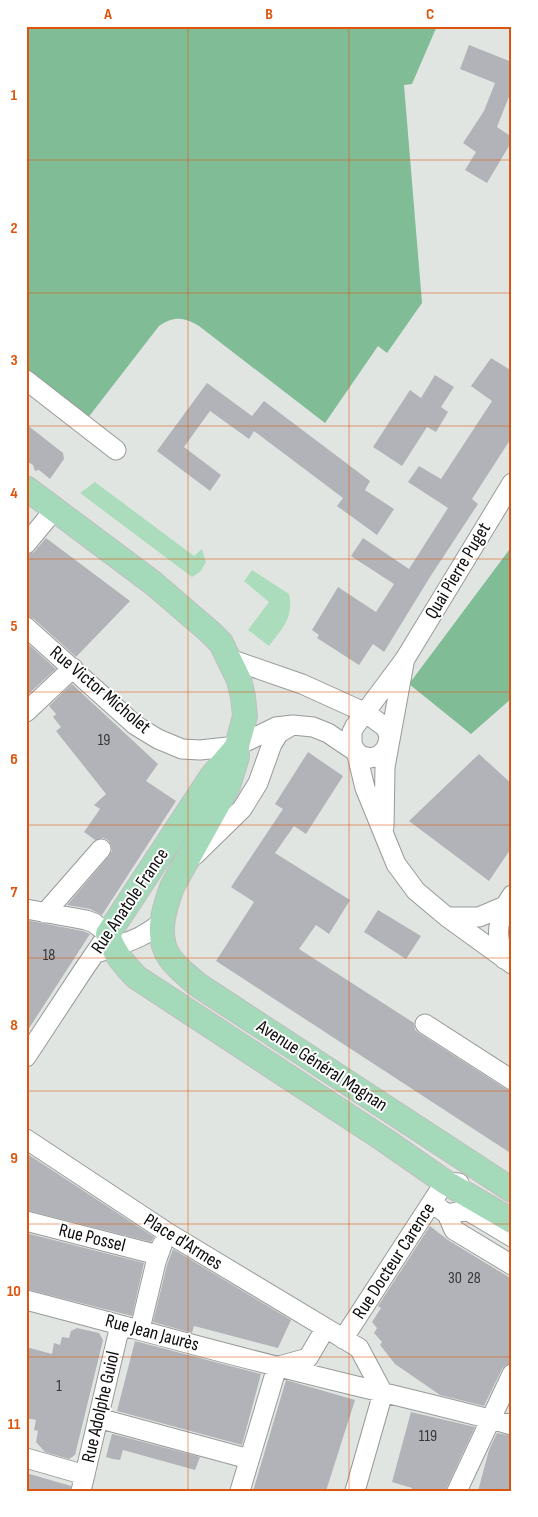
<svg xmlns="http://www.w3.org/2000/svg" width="538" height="1517" font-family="'Sofia Sans Condensed',sans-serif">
	<rect width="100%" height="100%" fill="#e1e5e2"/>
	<path fill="#abddbc" d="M95 482 194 556 202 549 206 562 200 572 192 577 80 493Z
		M252 570 289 594C294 618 283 627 269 646L248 630 269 602 244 581Z"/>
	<path fill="#80bc96" d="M26 26H437L412 84 404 85 422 303 387 353 378 346 325 423 199 326C183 317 174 316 159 326L87 419 26 373Z
		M512 546V698L471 734 409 684Z"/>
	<path fill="#b2b3b8" d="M469 45 512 62V89L497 127 512 137V141L487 183 465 170 476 152 463 143 484 111 495 83 460 69Z
		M491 358 512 371V437L472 499 478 504 430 577 384 652 373 644 359 665 317 638 319 635 312 630 338 587 376 612 394 584 351 556 363 538 409 569 448 508 408 482 419 466 441 479 492 401 471 386Z
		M435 375 454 387 441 407 448 412 436 432 427 427 402 466 373 447 410 390 421 398Z
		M207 383 252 416 264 401 370 481 365 490 394 509 377 535 337 506 343 498 254 431 249 439 210 411 184 447 221 475 210 491 157 451Z
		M26 424 63 453 64 459 50 479 39 470 35 471 33 465 26 461Z
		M46 538 130 601 76 657 34 619 26 616V555L34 552Z
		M26 642 56 669 26 696Z
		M72 684 158 764 146 781 176 801 102 915 90 909 67 905 109 856 112 851 111 845 108 840 103 838 95 840 84 832 100 809 94 805 106 794 56 731 61 727 53 717 56 714 49 706Z
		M308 752 343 776 306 834 294 826 275 853 350 900 329 934 316 925 299 949 414 1023 415 1030 419 1033 506 1089 512 1091V1154L216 961 254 902 231 887 283 809 275 804Z
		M479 754 512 784V847L489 881 409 821Z
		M378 910 421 936 406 959 364 932Z
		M26 920 83 931 90 934 26 1033Z
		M26 1153 154 1237 151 1242 26 1210Z
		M430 1226 448 1240 512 1279V1363L506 1365 502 1369 484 1406 440 1395 395 1364 380 1345 382 1342 374 1333 377 1328 372 1322 381 1308 378 1306Z
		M26 1233 144 1263 132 1316 26 1289Z
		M173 1249 291 1320 278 1348 194 1326 192 1333 153 1322 167 1265Z
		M77 1328 99 1333 103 1340 75 1455 69 1459 45 1452 36 1442 38 1431 34 1430 36 1420 26 1418V1347L52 1354 54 1343 60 1345 62 1337 69 1338 71 1331Z
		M135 1341 261 1374 242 1445 117 1411Z
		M286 1380 355 1400 326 1491H253Z
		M411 1412 475 1427 445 1491H411L412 1488 392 1482Z
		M497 1433 512 1436V1491H478L489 1450Z
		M112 1434H113L200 1457 195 1470 123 1450 120 1460 113 1459 106 1457Z
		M26 1473 71 1486 70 1491H26Z"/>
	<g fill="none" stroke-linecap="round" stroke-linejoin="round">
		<defs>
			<path id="minor" d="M26 380 116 450
				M512 483 405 659 355 726 352 732V745L356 751 365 788 396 864 416 891 447 917 512 964
				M26 544 55 509
				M26 627 135 725 158 739 182 749 200 750 237 746 276 727 293 725 313 727 328 733 362 756 370 758 378 756 385 750 388 743 389 735 385 727 366 713 302 684 230 659
				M26 712 73 668
				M384 827 385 767 404 663
				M195 855 242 809 258 783 272 744 279 733 291 726
				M26 909 86 920 94 923 108 934 84 969 26 1057
				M45 913 101 849
				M447 917H479L505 906 512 895
				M100 952C126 942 141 940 163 921
				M504 959C497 936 496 928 505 906
				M425 1024 512 1080
				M26 1139 168 1233 359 1348 383 1393
				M432 1203 447 1214 454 1230 512 1265
				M447 1214 467 1210 512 1237
				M26 1221 158 1255
				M26 1300C111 1322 195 1346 280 1367 357 1387 435 1404 512 1425
				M140 1329 156 1262 162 1245
				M343 1339 445 1182 459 1183
				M279 1366 308 1358 325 1329
				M98 1418 249 1459
				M26 1458 85 1475
				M81 1491 118 1334 125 1326
				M240 1491 277 1367
				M355 1491 383 1393
				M457 1491 512 1374"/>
			<path id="major" d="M26 488 153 583 210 632 221 643 239 680 243 697 245 716 237 746V757L228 786 172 887C164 909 155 937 170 958 177 968 188 976 198 985L512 1190
				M236 748 212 776 108 934C113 952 123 963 136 977L383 1139 445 1182 512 1221"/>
		</defs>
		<use href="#minor" stroke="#979b98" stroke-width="21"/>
		<use href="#major" stroke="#c0c0c0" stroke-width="26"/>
		<use href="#minor" stroke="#fff" stroke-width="19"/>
		<use href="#major" stroke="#a4d9b9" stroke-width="24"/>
	</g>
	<path fill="none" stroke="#dd550c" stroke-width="1" stroke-opacity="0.55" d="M188 26V1491M349 26V1491M26 160H512M26 293H512M26 426H512M26 559H512M26 692H512M26 825H512M26 958H512M26 1091H512M26 1224H512M26 1357H512"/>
	<g text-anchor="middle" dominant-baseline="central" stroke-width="4" stroke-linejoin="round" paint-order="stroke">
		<g font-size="16" fill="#363637">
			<text x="104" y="740">19</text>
			<text x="49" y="955">18</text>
			<text x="455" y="1278">30</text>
			<text x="474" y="1278">28</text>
			<text x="59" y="1386">1</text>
			<text x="428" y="1436">119</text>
		</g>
		<g font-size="19" fill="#0c0d0c" stroke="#fff">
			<text transform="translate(458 571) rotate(-59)">Quai Pierre Puget</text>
			<text transform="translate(100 690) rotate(40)">Rue Victor Micholet</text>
			<text transform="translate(130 901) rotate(-56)">Rue Anatole France</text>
			<text transform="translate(322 1066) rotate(33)">Avenue Général Magnan</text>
			<text transform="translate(92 1238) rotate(14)">Rue Possel</text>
			<text transform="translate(183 1242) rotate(32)">Place d'Armes</text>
			<text transform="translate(394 1261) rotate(-57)">Rue Docteur Carence</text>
			<text transform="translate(152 1333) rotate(15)">Rue Jean Jaurès</text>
			<text transform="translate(101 1407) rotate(-77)">Rue Adolphe Guiol</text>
		</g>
	</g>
	<rect width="538" height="1517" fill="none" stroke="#ffffff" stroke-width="55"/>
	<rect x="28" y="28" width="482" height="1462" fill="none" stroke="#dd550c" stroke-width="2"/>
	<g font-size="16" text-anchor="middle" font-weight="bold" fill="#dd550c">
		<text x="108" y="19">A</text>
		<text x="269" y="19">B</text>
		<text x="430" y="19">C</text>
		<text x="14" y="100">1</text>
		<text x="14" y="233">2</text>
		<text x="14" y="365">3</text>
		<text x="14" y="498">4</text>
		<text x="14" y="631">5</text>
		<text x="14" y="764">6</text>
		<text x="14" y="897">7</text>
		<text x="14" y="1030">8</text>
		<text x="14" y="1163">9</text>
		<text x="14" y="1296">10</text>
		<text x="14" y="1429">11</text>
	</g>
</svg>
